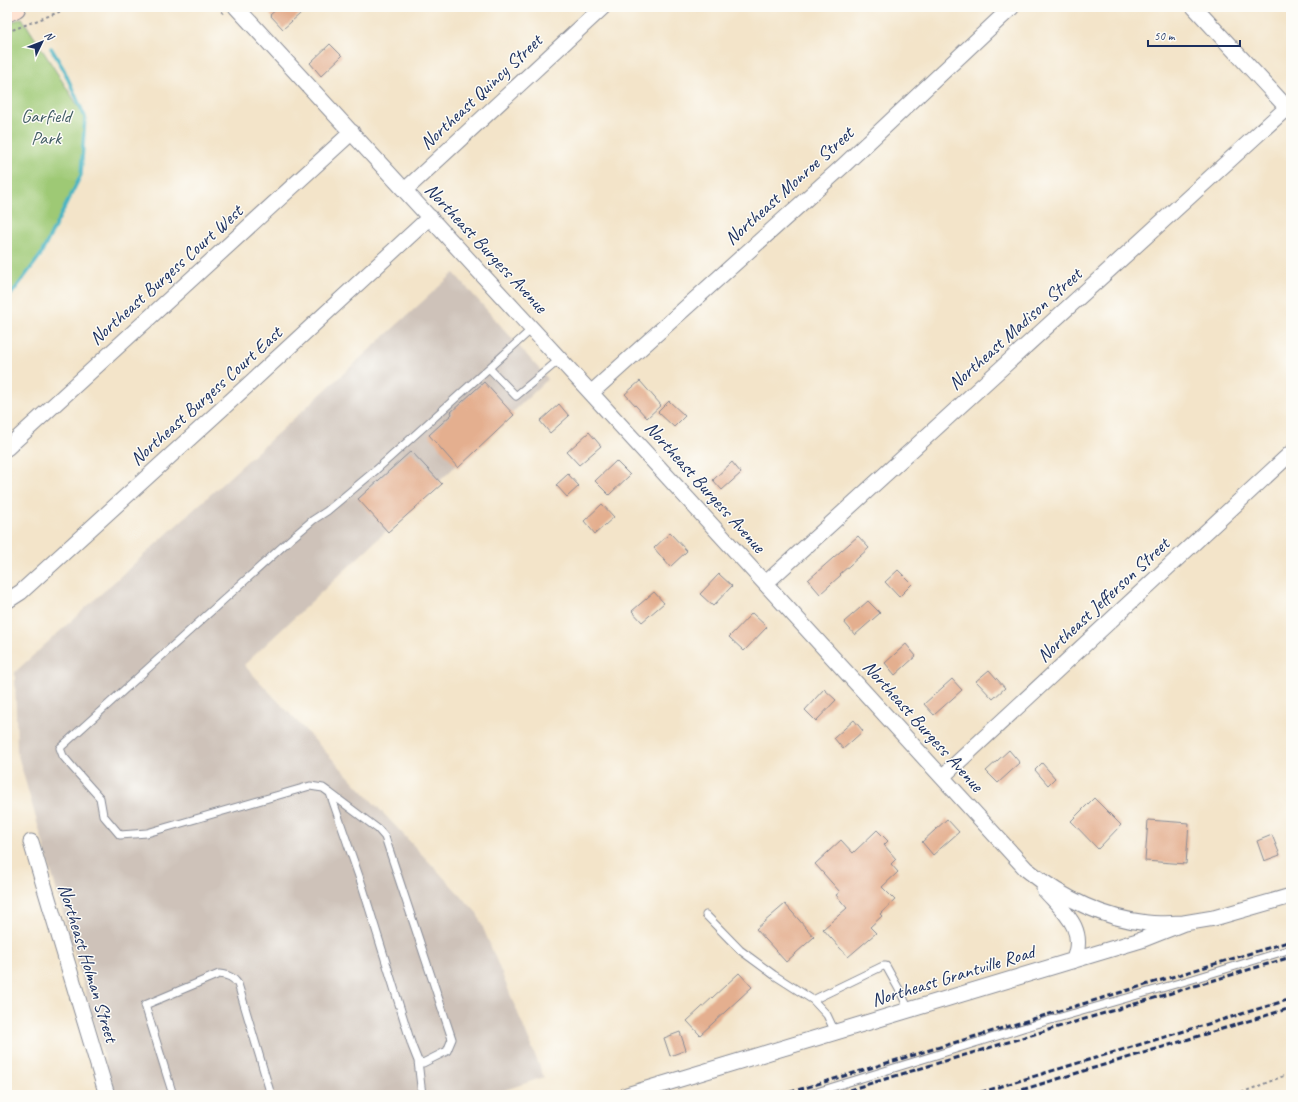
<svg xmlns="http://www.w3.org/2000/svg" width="1298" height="1102" font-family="Caveat,sans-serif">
	<rect width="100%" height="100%" fill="#fdfcf7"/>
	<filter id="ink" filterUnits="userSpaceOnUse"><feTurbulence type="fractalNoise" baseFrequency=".025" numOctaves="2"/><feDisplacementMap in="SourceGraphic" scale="8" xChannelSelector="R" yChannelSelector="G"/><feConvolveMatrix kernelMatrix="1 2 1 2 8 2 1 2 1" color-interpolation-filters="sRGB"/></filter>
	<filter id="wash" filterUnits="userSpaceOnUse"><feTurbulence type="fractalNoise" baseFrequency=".012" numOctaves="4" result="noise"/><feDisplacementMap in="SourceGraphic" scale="16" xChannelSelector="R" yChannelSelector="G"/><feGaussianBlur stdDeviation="0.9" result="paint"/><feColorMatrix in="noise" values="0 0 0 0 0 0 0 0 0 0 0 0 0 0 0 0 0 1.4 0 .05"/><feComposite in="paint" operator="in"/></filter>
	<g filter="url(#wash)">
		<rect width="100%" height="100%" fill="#f3e4c9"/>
		<path fill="#cec2b9" d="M454 273 548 379 244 665 477 913 544 1077 490 1095H115L17 752 15 672Z"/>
		<path fill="#9ec975" stroke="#5c7c6a" d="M22 18 85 117 81 175 40 256 7 300V24Z"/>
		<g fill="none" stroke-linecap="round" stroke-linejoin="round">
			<path stroke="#47b4c4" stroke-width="3.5" d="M7 300 40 256 81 175 85 117 64 70 51 48"/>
		</g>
		<g id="blocks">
			<path fill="#e4af8f" d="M279 7H308L283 29 270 15Z
				M330 44 342 56 321 76 310 63Z
				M640 381 661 405 647 418 625 394Z
				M484 382 514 415 458 468 429 435 452 414 451 412Z
				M669 401 685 416 674 427 658 412Z
				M559 404 569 416 550 433 540 421Z
				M589 432 601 446 579 465 567 452Z
				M411 451 442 484 388 532 358 499Z
				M616 461 630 475 609 495 595 481Z
				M732 462 741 473 722 490 713 480Z
				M568 474 579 486 567 497 556 485Z
				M602 504 614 517 595 534 584 521Z
				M670 533 687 551 670 567 654 548Z
				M858 536 869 548 840 574 841 575 820 594 808 580Z
				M898 570 912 584 899 597 885 582Z
				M719 574 732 586 713 606 700 594Z
				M654 592 664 603 642 622 632 611Z
				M868 601 880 613 855 635 844 622Z
				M752 613 767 627 744 651 729 637Z
				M906 644 916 656 895 675 885 663Z
				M989 670 1005 688 993 699 976 681Z
				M952 679 962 690 934 715 924 704Z
				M824 689 836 700 816 721 805 710Z
				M854 720 863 731 843 749 834 738Z
				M1009 750 1020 763 998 783 986 771Z
				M1042 763 1055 778 1048 785 1035 770Z
				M1094 798 1121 825 1098 849 1071 821Z
				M947 819 959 832 933 855 922 842Z
				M1148 820 1189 823 1186 864 1145 861Z
				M877 830 888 841 884 845 896 859 891 864 898 872 882 887 895 900 880 914 882 916 870 927 876 933 848 957 823 929 847 908 836 895 840 892 815 864 841 840 853 853Z
				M1272 835 1280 855 1264 861 1257 841Z
				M785 904 814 937 786 962 756 929Z
				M739 973 752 987 700 1035 687 1021Z
				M680 1032 686 1050 670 1056 664 1038Z"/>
		</g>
	</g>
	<g filter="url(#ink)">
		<use href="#blocks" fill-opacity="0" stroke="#878a94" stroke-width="1"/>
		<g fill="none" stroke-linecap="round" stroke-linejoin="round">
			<defs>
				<path id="service" d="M533 328 489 368 516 396 560 359
					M330 793 362 885 412 1046 418 1061 423 1063 447 1051 452 1039 385 837 378 829 330 793 323 788 310 786 147 833 120 835 103 815 100 798 74 769 63 756 60 748 293 537 313 520 327 511 376 470 489 368
					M706 915 740 950 774 975 813 1000 827 1015 835 1032
					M813 1000 883 966H886L901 993 909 1010
					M418 1061 422 1095
					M173 1095 145 1005 219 974C228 975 233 977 238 984L271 1095
					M807 1095 1023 1028 1193 979 1291 949"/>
				<path id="minor" d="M236 7 591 393 1026 869C1061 897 1102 918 1147 923 1159 925 1172 923 1184 923
					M1194 7 1291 112
					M405 190 603 7
					M591 393 843 166 1012 7
					M7 448 352 132
					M766 583 1291 104
					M7 601 21 592 247 386 430 217
					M942 777 1291 453
					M31 842 107 1095
					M1044 889C1063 911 1088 929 1073 961
					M627 1095 1141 940 1184 923 1214 918 1291 896"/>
				<path id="secondary" d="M7 11 15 7"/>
			</defs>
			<use href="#service" stroke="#878a94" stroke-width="9"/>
			<use href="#minor" stroke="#878a94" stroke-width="17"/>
			<use href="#secondary" stroke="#878a94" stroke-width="23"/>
			<path stroke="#878a94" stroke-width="2" stroke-dasharray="3 3" stroke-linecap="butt" d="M217 7 225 15
				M7 32 72 7
				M1236 1095 1291 1073"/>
			<use href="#service" stroke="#fff" stroke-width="7"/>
			<use href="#minor" stroke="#fff" stroke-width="15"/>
			<use href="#secondary" stroke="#fee3d2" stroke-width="21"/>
			<path stroke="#1b2f5e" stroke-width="3" stroke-dasharray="6 3" stroke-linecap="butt" d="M781 1095 1291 941
				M832 1095 1291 957
				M972 1095 1291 999
				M1005 1095 1291 1008"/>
		</g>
	</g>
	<g text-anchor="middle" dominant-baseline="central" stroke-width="3" stroke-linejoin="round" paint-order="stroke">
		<g font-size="19" fill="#1b2f5e" stroke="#fdfcf7">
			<text transform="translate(481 92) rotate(-43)">Northeast Quincy Street</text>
			<text transform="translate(789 186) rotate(-42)">Northeast Monroe Street</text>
			<text transform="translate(486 248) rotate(47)">Northeast Burgess Avenue</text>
			<text transform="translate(166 275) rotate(-42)">Northeast Burgess Court West</text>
			<text transform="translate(1015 329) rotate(-42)">Northeast Madison Street</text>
			<text transform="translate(206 396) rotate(-42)">Northeast Burgess Court East</text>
			<text transform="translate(705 487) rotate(48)">Northeast Burgess Avenue</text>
			<text transform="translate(1103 600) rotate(-43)">Northeast Jefferson Street</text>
			<text transform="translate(923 726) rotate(48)">Northeast Burgess Avenue</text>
			<text transform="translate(88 963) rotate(73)">Northeast Holman Street</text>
			<text transform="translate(953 976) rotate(-17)">Northeast Grantville Road</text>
		</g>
		<g font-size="19" fill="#425d65" stroke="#fdfcf7">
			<text x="46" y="116">Garfield<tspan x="46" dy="22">Park</tspan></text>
		</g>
	</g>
	<rect width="1298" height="1102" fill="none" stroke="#fdfcf7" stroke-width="24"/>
	<g transform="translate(42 42) rotate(47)" stroke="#fdfcf7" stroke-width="3" paint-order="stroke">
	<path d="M0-3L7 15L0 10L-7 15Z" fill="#1b2f5e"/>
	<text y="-6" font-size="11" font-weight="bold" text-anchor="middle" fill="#1b2f5e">N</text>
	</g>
	<path d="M1148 40v6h92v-6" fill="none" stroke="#1b2f5e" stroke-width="2"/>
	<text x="1154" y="40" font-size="12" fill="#1b2f5e" stroke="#fdfcf7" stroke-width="3" paint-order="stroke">50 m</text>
</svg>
